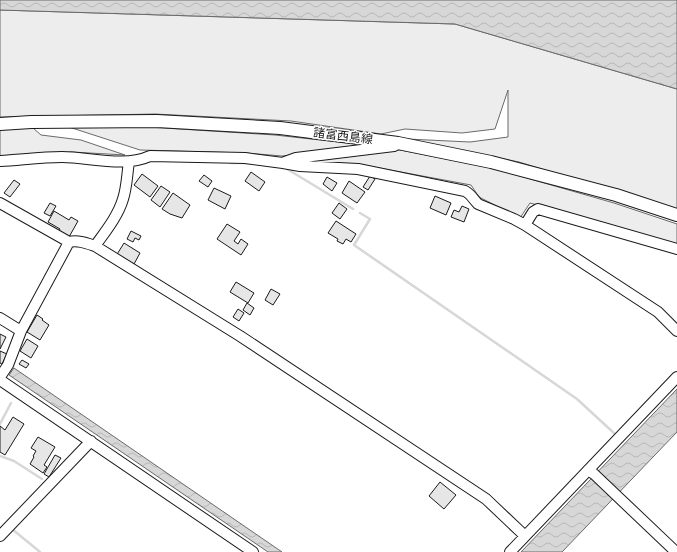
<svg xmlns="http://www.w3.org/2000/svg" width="677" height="552" font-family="'Roboto Condensed','Noto Sans JP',sans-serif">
	<defs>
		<pattern id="water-waves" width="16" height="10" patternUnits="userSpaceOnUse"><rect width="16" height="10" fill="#d7d7d7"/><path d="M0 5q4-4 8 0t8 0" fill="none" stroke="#b8b8b8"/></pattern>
	</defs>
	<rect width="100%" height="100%" fill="#fff"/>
	<path fill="#ededed" stroke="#6a6a6a" d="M0 10 455 24 677 89V210L519 162 407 139 470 142 508 137V90L495 129 462 133 405 129 381 134 291 121 155 114 0 117Z
		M69 127H148L275 135 374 146 282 156 246 153 140 150Z
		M33 128 41 135 81 140 125 155 72 152 0 156V129Z
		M400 150 492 168 614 203 677 224V245L530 203 520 218 479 197 471 185 363 165 297 162Z"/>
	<path fill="url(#water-waves)" stroke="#6a6a6a" d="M0 0H677V89L455 24 0 10Z
		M14 368 282 552H268L9 375Z
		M677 389V432L562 552H521Z"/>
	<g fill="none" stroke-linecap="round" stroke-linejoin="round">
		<path stroke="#d7d7d7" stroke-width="2.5" d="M231 163H249
			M287 169 353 209
			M360 213 370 219 354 245 577 399 615 434
			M0 424 11 403
			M0 456 14 461 42 479
			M12 529 40 552"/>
	</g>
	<path fill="#e6e6e6" stroke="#1a1a1a" d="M251 172 265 182 259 191 245 181Z
		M142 174 158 186 150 197 134 185Z
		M204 175 212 181 208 187 199 181Z
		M370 176 375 179 368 190 363 187Z
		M327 177 337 183 332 191 323 184Z
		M14 180 20 184 10 197 4 193Z
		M349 181 365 192 357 203 342 193Z
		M161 186 170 192 160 207 151 200Z
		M214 188 231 196 225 209 208 200Z
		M173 193 190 205 182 218 170 214 162 209Z
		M435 196 451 203 446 215 430 208Z
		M50 203 56 206 50 216 44 213Z
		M339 203 347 209 340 219 332 213Z
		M462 206 469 209 464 222 451 217 454 210 459 212Z
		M54 211 69 220 71 217 78 221 69 237 59 231 60 229 48 222Z
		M336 221 356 234 351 242 346 239 343 244 337 241 338 239 328 233Z
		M227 224 240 232 234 241 238 244 241 239 248 244 241 255 217 239Z
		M131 231 141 236 139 240 135 238 133 242 127 239Z
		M124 243 140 253 134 264 127 260 126 262 116 256Z
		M236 282 254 293 248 303 230 292Z
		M271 289 280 294 273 305 265 300Z
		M247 303 254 308 250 315 243 310Z
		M238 309 244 313 239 321 233 317Z
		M37 315 43 319 42 320 49 325 40 340 27 332Z
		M0 334 6 337 0 349Z
		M27 339 38 346 31 358 20 351Z
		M0 351 7 354 2 364 0 363Z
		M22 360 29 364 26 368 19 364Z
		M13 417 24 424 5 455 0 452V426L5 430Z
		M38 437 55 447 44 465 47 467 43 473 30 464 34 457 33 456 36 451 31 448Z
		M55 455 61 458 49 477 44 474Z
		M440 482 456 495 444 509 429 496Z"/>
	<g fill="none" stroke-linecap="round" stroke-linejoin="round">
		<defs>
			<path id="minor" d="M0 161C20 160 41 157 62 157 89 157 124 168 150 156L245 158 283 163 300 166 358 169 465 191C471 194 473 199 478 204L514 219 525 225 658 312 677 331
				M285 162 296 158 394 146 397 144
				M0 203 69 242C78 240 86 243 95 246L240 336 486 499 525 536
				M525 225 533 212 538 209 677 249
				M95 246C105 232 118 216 123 199 127 187 127 174 129 162
				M0 318 21 331
				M0 377 8 365 21 331 69 242
				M0 380 253 552
				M588 470 594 474 676 552
				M0 536 91 441
				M510 552 677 377"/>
			<path id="major" d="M0 124 31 122 157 121 280 128 398 143 491 162 616 195 677 215"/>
		</defs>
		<use href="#minor" stroke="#1a1a1a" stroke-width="12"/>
		<use href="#major" stroke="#1a1a1a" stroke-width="14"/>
		<use href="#minor" stroke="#fff" stroke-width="10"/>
		<use href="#major" stroke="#fff" stroke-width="12"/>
	</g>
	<g text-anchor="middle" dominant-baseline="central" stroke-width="3" stroke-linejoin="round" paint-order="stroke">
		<g font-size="12" fill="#1a1a1a" stroke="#fff">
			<text transform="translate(343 136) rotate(7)">諸富西島線</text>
		</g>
	</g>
</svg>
